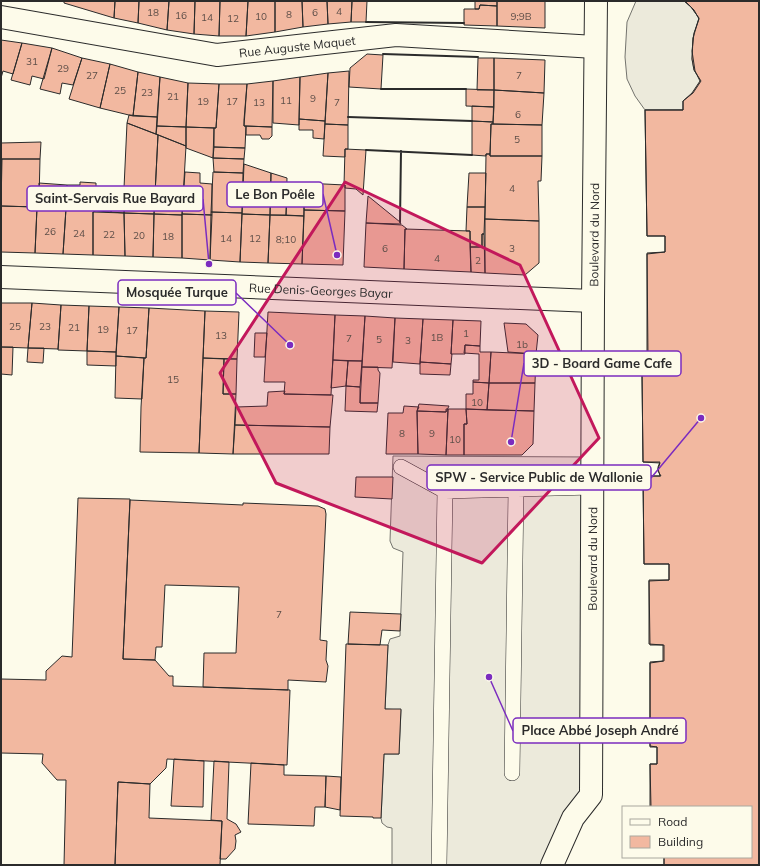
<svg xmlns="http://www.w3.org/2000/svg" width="760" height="866" font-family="Mulish,sans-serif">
	<rect width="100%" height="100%" fill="#fdfbea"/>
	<path fill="#eceadb" stroke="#74746e" d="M636 1H684L691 7 699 18 693 38 692 59 694 70 701 81 683 110H645L635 96 627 79 625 57 627 22Z
		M393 456 592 457 591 782 552 865H392V828L387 827 382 823 381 818 384 754H399L401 710 385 709 388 645 390 639 400 636 403 552 393 548 390 541Z"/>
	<path fill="#f2b8a0" stroke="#2b2b2b" d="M64 1H115L114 18 64 3Z
		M115 1H139L138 23 114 18Z
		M139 1H169L167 30 138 23Z
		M169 1H195L194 34 167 30Z
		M195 1H220L219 36 194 34Z
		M220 1H248L246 36H219Z
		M248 1H275V32L246 36Z
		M275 1H302L303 27 275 32Z
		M302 1H327L328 24 303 27Z
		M327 1H352L351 22 328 24Z
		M352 1H367L366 22H351Z
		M475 1H497V6L480 5 479 9H475Z
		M497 1H545V28L497 26Z
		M684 1H759V865H664V857H751V807H650V764H657V747H650V662L663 661V645L649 644V580H669V564H644L643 476H660L658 469 660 463 643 462 642 374H659V358H647V253L665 252V236H647L645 110H683V101L693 93 701 81 694 70 692 59 693 38 699 18 691 7Z
		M685 1H759V865H664V857H751V807H651L650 764H657V747L650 746V663L664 661V645H650L649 581 669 580V564H644L643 476H661L658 471V467L660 462H643L642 375 660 374 659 358H648L647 254 665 252V236H647L645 110H683V101L692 93 700 81 695 71 692 51 694 33 699 19 694 10Z
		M480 5 497 6V26L464 25V9H479Z
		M1 40 22 43 13 74 3 71 1 78Z
		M22 43 52 48 44 79 32 76 30 85 11 80Z
		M52 48 82 58 73 85 62 83 60 94 40 89Z
		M367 54 383 55 381 89 349 87 350 68Z
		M82 58 110 64 100 108 69 99Z
		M478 58H494V90H477Z
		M494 58 545 60 544 93 494 90Z
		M110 64 138 72 133 116 100 108Z
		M349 71 348 125 325 124 328 73Z
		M138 72 160 77 157 117 133 116Z
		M328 73 325 121 299 119 300 77Z
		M160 77 188 83 186 127 157 126Z
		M300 77 299 125 273 123V81Z
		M273 81 272 127 244 126 247 84Z
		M188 83 219 84 216 128 186 127Z
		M219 84H247L244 120V126H246L245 148 214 147V128H216Z
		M466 89 494 90V107L466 106Z
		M494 90 544 93 542 125 493 124Z
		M472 106 494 107 493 122 472 121Z
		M129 115 157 117 156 134 127 123Z
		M299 119 325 121 324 139 313 138V130H299Z
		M472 121 493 122V124H491L490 154H486V156L472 155Z
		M127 123 158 135 154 214 124 213 126 188H124Z
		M325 124 348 125V149H345V157L323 156Z
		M491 124 542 125V156H490Z
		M157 126 186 127V146L156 134Z
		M246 126 272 127V136L269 139H262L260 135H246Z
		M186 127 214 128 213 158 186 148Z
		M158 135 186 146 182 215 154 214Z
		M41 142 40 159H1V143Z
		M214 147 245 148 244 159 213 158Z
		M345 149 366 150 363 195 356 189 345 188V185H344Z
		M486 154H490V156H542L541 181H538L539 221 485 219Z
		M213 158 244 159 243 173 214 172Z
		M2 159H40L39 199 37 198V207L1 206Z
		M244 164 271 173 270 215 242 214Z
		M185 172 200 173V183L212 184V215L182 214Z
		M213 172 243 173 242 213 211 212Z
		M271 173 287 178 286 215H270Z
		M469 173H486L485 207H467Z
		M80 182 96 183V209L66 208 67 185H80Z
		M39 183 67 185 66 209 37 208V198L39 199Z
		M304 183 345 185V211L304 210Z
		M112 187 126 188 124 213 111 212Z
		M97 191 112 192 111 212 96 211Z
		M304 194V216L286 215 287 195Z
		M368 196 400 222 401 224 366 223Z
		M1 206 37 207 35 253 1 252Z
		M467 207H485L484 234H482V247H470V231H466Z
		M37 208 66 209 63 254 35 253Z
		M66 208 96 209V211L93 212V255L63 254Z
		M304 210 345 211 343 265 302 264Z
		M93 212 124 213 125 256 93 255Z
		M211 212 242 213 240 262 210 260Z
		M124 213 154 214 153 257 125 256Z
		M154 214 182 215V258L153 257Z
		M182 214 212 215 210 260 182 258Z
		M242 214 270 215 268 263 240 262Z
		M270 215 304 216 302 264 268 263Z
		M485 219 539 221V263L525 275 485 273Z
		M366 223 402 225 407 229H405L404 269 364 267Z
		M405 229 470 231 471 272 404 269Z
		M482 234H484L485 273 471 272 470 247H482Z
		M1 303H32L28 348 1 347Z
		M32 303 61 305 58 349 28 348Z
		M61 305 89 306 87 351 58 350Z
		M89 306 119 307 116 352 87 351Z
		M119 307 149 308 146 358 116 356Z
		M149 308 205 311 199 453 140 452 141 407 144 358H146Z
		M205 311 239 312 237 359 203 358Z
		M268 312 335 315 331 395 284 394 285 382H264Z
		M335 315 365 316 362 361 333 360Z
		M365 316 395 318 392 368 362 367Z
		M395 318 423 319 420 364 393 362Z
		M423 319 453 320 451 354H452L451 364 420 362Z
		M453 320 481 321 480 346 465 345V354H451Z
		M504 323 526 324 538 335 536 354 508 352Z
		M255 333H267L265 357H254Z
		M465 345 480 346V352H491L489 383 473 382V380H479V354L464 353Z
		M1 347H13L12 375 1 374Z
		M28 348H44L43 363 27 362Z
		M87 351 116 352V366L87 365Z
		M491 352 536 354 535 383H489Z
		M116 356 144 358 142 399 115 398Z
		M203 358 224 359 223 394H236L233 454 199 453Z
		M224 359H237L236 394H223Z
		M333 360 348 361 346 386 331 388Z
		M348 361H362L360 387 346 386Z
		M420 362 451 364 450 375 420 374Z
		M362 367H378V370L380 373 378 403H360Z
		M473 382 489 383 487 410 466 409V394H473Z
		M489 383H535L534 411 487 410Z
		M346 386 360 387V403H378L377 412 345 411Z
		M285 391 284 394 333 395 330 427 235 425 236 407 267 406 268 392Z
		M419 404 449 406 446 412 417 411Z
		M404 406 419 407 417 411 418 454H386L388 413H403Z
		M446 409H448L446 455 418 454 417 411 446 412Z
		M448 409H466L467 424H464V455H446Z
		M466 409 534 411 533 444 522 455H464V424H467Z
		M235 425 330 427 329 454H233Z
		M356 477H393L392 499 355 497Z
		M78 498 130 499 123 659 155 660 169 676H173V686L290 690 287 765 167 759 166 768 150 784 118 782 115 865H64L66 780H57L42 763 43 754 1 753V679L46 680V671L62 656 72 657Z
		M130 500 243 505V503L318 506 325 509 326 514 320 640 327 641 326 660 328 666 326 682 288 680V690L203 687 204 653H236L239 587 165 585 162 647H156L155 660 123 659Z
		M350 612 401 614 400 631 382 630 380 645H379L348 644Z
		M346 644 388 645 385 709H401L399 754H384L381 818H373V817L340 816Z
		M174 759 204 761 203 807 171 806Z
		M214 761 229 762 227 819 236 824 241 832 235 835 236 841 235 849 226 859H220L222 821 211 820Z
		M251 763 284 765V775L326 776 325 807H315L314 826 248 824Z
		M326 776 341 777 340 810 325 807Z
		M118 782 150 784 149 818 222 821 220 865H115Z"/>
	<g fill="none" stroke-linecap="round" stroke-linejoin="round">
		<defs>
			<path id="service" d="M401 467 445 491 592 487
				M512 773 516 489
				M439 865 445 491"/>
			<g id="minor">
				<path id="s1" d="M1 17 217 55 396 35 595 47"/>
				<path id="s2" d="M1 277 593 301"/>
			</g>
			<g id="tertiary">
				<path id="s3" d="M552 865 573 818 591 795 593 301 596 1"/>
			</g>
		</defs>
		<use href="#service" stroke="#2b2b2b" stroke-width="16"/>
		<use href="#minor" stroke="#2b2b2b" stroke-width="24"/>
		<use href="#tertiary" stroke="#2b2b2b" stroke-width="24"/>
		<use href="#service" stroke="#fdfbea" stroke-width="15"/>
		<use href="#minor" stroke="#fdfbea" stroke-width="22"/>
		<use href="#tertiary" stroke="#fdfbea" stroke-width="22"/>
		<path stroke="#2b2b2b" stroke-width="2" d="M366 22 464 23
			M383 54 478 57
			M381 89H466
			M348 117 472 121
			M366 150 472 155
			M400 222 401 151"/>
	</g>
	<path fill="#c2185b" fill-opacity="0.2" stroke="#c2185b" stroke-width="3" stroke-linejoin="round" d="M345 182 520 265 599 438 482 563 276 483 220 373Z"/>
	<g text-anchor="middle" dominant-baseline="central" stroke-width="3" stroke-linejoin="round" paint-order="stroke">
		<g font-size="10" fill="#5d4e48">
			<text x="339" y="11">4</text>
			<text x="153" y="12">18</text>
			<text x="315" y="12">6</text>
			<text x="289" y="14">8</text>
			<text x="181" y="15">16</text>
			<text x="261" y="16">10</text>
			<text x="521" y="16">9;9B</text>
			<text x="207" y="17">14</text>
			<text x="233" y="18">12</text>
			<text x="32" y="61">31</text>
			<text x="63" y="68">29</text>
			<text x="92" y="75">27</text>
			<text x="519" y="75">7</text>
			<text x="120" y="90">25</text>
			<text x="147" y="92">23</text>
			<text x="173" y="96">21</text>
			<text x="313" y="98">9</text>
			<text x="286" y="100">11</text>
			<text x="203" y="101">19</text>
			<text x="232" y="101">17</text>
			<text x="259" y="102">13</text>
			<text x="337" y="102">7</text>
			<text x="518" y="114">6</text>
			<text x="517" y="139">5</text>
			<text x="512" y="188">4</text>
			<text x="50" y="231">26</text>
			<text x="79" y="233">24</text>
			<text x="109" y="234">22</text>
			<text x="139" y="235">20</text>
			<text x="168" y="236">18</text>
			<text x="226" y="238">14</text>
			<text x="255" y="238">12</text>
			<text x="286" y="239">8;10</text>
			<text x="385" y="248">6</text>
			<text x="512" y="248">3</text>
			<text x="437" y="258">4</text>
			<text x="478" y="260">2</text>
			<text x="15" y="326">25</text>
			<text x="45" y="326">23</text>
			<text x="74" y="327">21</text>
			<text x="103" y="329">19</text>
			<text x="132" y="330">17</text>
			<text x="466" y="333">1</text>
			<text x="221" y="335">13</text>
			<text x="437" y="337">1B</text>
			<text x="349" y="338">7</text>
			<text x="379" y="339">5</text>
			<text x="408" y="340">3</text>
			<text x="522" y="344">1b</text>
			<text x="173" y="379">15</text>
			<text x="477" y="402">10</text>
			<text x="402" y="433">8</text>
			<text x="432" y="433">9</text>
			<text x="455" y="439">10</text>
			<text x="279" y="614">7</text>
		</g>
		<g font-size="12" fill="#2b2b2b" stroke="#fdfbea">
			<text stroke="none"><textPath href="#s1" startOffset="300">Rue Auguste Maquet</textPath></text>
			<text stroke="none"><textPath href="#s3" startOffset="641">Boulevard du Nord</textPath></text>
			<text stroke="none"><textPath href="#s2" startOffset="320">Rue Denis-Georges Bayar</textPath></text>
			<text stroke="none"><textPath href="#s3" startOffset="317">Boulevard du Nord</textPath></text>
		</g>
	</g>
	<path fill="none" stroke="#7b2cbf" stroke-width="1.5" d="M337 255L323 194M209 264L203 199M290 345L236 293M511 442L524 363M701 418L651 478M489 677L513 731"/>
	<g fill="#7b2cbf" stroke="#fdfbea" stroke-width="1.5">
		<circle cx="337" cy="255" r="4"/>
		<circle cx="209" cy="264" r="4"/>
		<circle cx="290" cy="345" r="4"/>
		<circle cx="511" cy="442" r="4"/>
		<circle cx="701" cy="418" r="4"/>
		<circle cx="489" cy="677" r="4"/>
	</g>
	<g fill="#fdfbea" stroke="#7b2cbf" stroke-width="1.5">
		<rect x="227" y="182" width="96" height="25" rx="4"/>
		<rect x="27" y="186" width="176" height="25" rx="4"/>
		<rect x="118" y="280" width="118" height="25" rx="4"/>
		<rect x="524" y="351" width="157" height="25" rx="4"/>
		<rect x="427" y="465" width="224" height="25" rx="4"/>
		<rect x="513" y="718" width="173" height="25" rx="4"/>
	</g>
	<g font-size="13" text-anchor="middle" font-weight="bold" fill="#2b2b2b">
		<text x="275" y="199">Le Bon Poêle</text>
		<text x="115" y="203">Saint-Servais Rue Bayard</text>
		<text x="177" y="297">Mosquée Turque</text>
		<text x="602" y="368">3D - Board Game Cafe</text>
		<text x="539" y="482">SPW - Service Public de Wallonie</text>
		<text x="600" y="735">Place Abbé Joseph André</text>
	</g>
	<rect width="760" height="866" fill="none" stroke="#2b2b2b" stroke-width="4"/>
	<rect x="622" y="806" width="130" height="52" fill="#fdfbea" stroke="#a9a89e"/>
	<rect x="630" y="819" width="20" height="6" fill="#fdfbea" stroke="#a9a89e"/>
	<text x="658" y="826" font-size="12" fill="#2b2b2b">Road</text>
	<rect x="630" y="836" width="20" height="12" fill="#f2b8a0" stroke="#a9a89e"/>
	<text x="658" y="846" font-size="12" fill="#2b2b2b">Building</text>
</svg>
